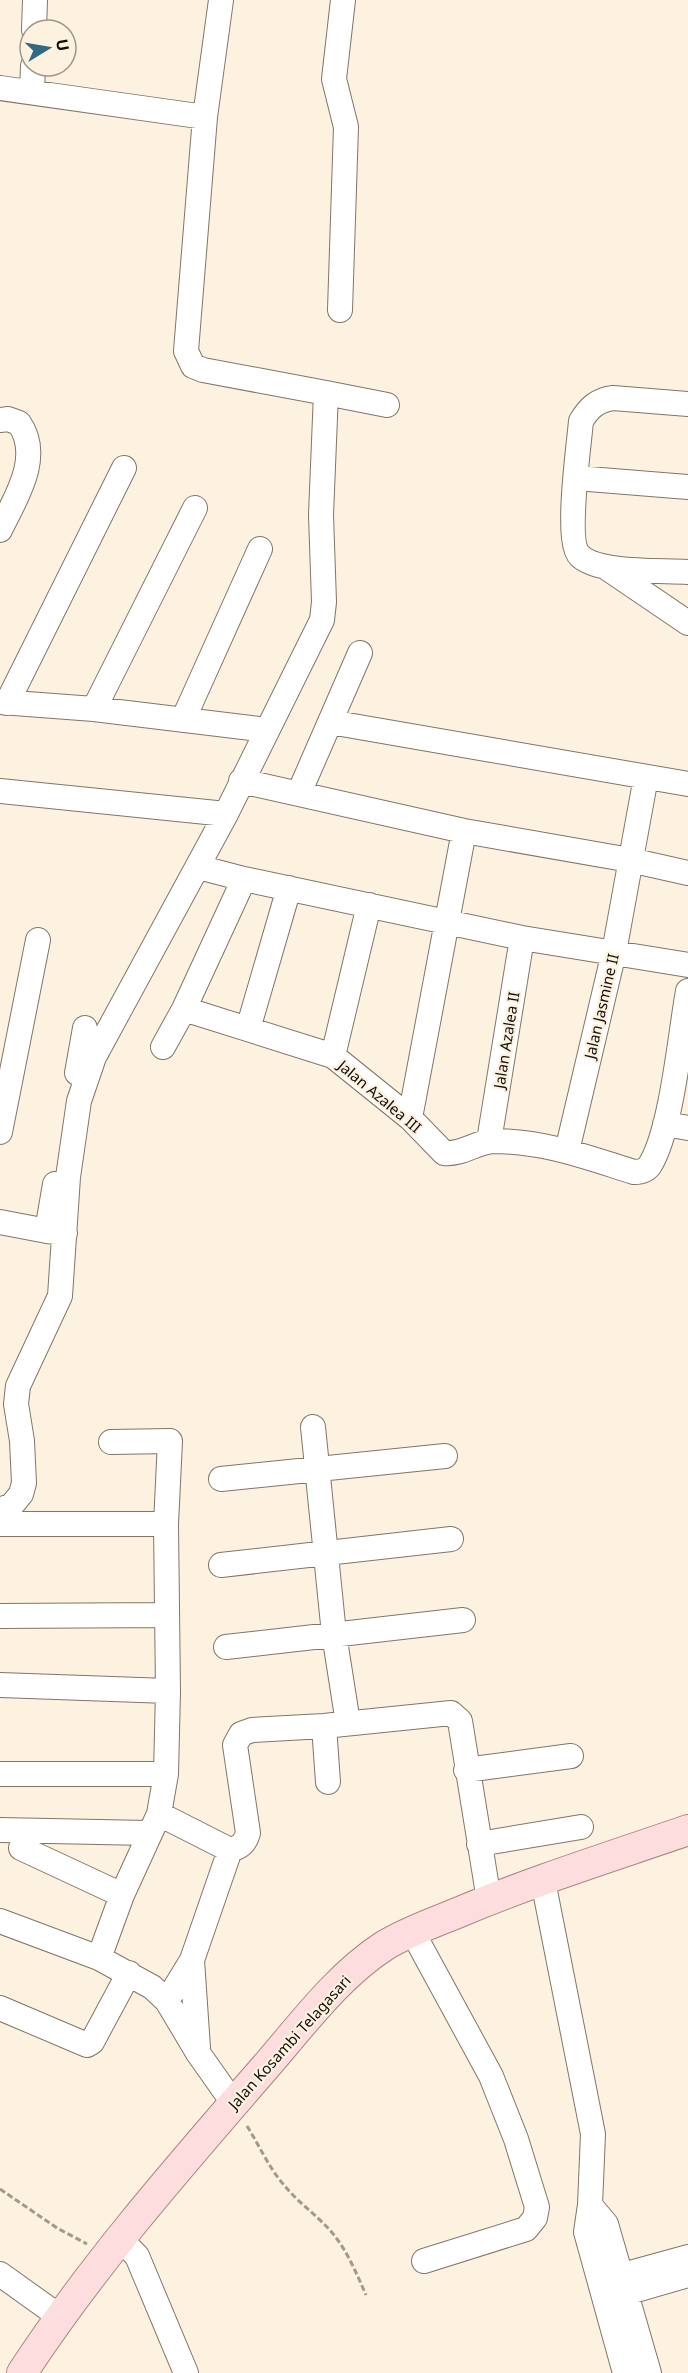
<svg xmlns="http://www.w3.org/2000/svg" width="688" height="2373" font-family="'Noto Sans',sans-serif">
	<rect width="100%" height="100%" fill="#fdf1e0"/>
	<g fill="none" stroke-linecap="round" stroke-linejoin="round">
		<defs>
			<path id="minor" d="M34 30 35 0
				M0 88 205 117
				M32 92 33 66
				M340 310 346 127 334 79 343 0
				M326 393 387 405
				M688 404 613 398C597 400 589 408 581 421 579 445 565 542 580 556 599 574 663 570 688 572
				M0 420 8 419 19 423C43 457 15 499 0 530
				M576 478 688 487
				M607 568 688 623
				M0 702 94 709 267 730
				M7 703 124 468
				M94 709 195 508
				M183 720 260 549
				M330 722 688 784
				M241 781 464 831 630 860 688 873
				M0 791 226 814
				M299 793 360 653
				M198 867 244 879 522 938 688 965
				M184 1009 333 1056 410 1118 444 1153C462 1155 476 1142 493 1141 544 1141 586 1157 634 1172 640 1172 646 1171 650 1165 672 1129 680 1035 688 991
				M248 1029 289 888
				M163 1047 184 1009 244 879
				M333 1056 369 905
				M77 1073 85 1028
				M410 1118 464 831
				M665 1124 688 1128
				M0 1132 38 940
				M489 1141 522 938
				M567 1151 614 952 646 777
				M55 1184 47 1231 65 1233
				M0 1222 47 1231
				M313 1427 334 1634 348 1723
				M221 1479 445 1456
				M0 1510 12 1505 21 1494 24 1483 22 1441 16 1404 18 1386 60 1296 68 1177 79 1101 94 1057 226 814 322 620 324 602 321 515 326 393 203 370 193 366 186 351 205 117 221 0
				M0 1524H166
				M221 1565 451 1539
				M0 1616 166 1615
				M226 1647 463 1620
				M0 1685 168 1691
				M324 1726 328 1782
				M466 1770 571 1756
				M0 1774H166
				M159 1814 230 1850C240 1847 245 1844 248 1833L235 1745 241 1734 252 1730 324 1726 451 1713 460 1721 489 1900
				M0 1830 148 1833
				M479 1844 581 1827
				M21 1848 122 1895
				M543 1881 593 2134 590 2205 586 2232 625 2373
				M0 1921 99 1958 152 1987 167 2001 198 2053 234 2104
				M412 1931 491 2076 516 2139 537 2207 535 2218 526 2229 424 2261
				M99 1958 122 1895 159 1814 166 1774 168 1691 166 1524 170 1441 111 1442
				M192 1960 198 2048
				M167 2001 192 1960 230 1850
				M0 2008 87 2045 92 2042 129 1973
				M590 2205 606 2224 649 2373
				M120 2239 137 2256 186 2373
				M0 2274 60 2317
				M608 2279 688 2257
				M612 2297 688 2275"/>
			<path id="major" d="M22 2373C92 2266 177 2169 261 2072 299 2029 335 1978 384 1946 408 1931 436 1922 462 1911 536 1880 613 1856 688 1830"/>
		</defs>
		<use href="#minor" stroke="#807667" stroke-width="26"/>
		<use href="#major" stroke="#aa8684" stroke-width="32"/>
		<path stroke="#a2998d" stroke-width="3" stroke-dasharray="6 3" stroke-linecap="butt" d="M247 2126C259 2145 269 2168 284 2185 296 2200 310 2210 324 2224 344 2243 355 2270 366 2295
			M0 2189 57 2228 87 2244"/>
		<use href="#minor" stroke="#fff" stroke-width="24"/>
		<use href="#major" stroke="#fddddd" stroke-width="30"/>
	</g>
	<g text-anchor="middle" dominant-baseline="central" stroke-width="4.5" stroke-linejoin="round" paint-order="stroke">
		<g font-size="15" fill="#120e09" stroke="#fdf1e0">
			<text transform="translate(601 1006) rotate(-77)">Jalan Jasmine II</text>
			<text transform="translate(506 1040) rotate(-81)">Jalan Azalea II</text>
			<text transform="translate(380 1096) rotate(40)">Jalan Azalea III</text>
			<text transform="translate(289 2042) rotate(-48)">Jalan Kosambi Telagasari</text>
		</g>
	</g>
	<g transform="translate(48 48) rotate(79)"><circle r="28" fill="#fdf1e0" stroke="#9f968a" stroke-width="1.5"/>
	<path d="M0-4.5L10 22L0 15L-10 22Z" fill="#316983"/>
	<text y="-9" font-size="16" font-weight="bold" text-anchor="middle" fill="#120e09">U</text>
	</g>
</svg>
